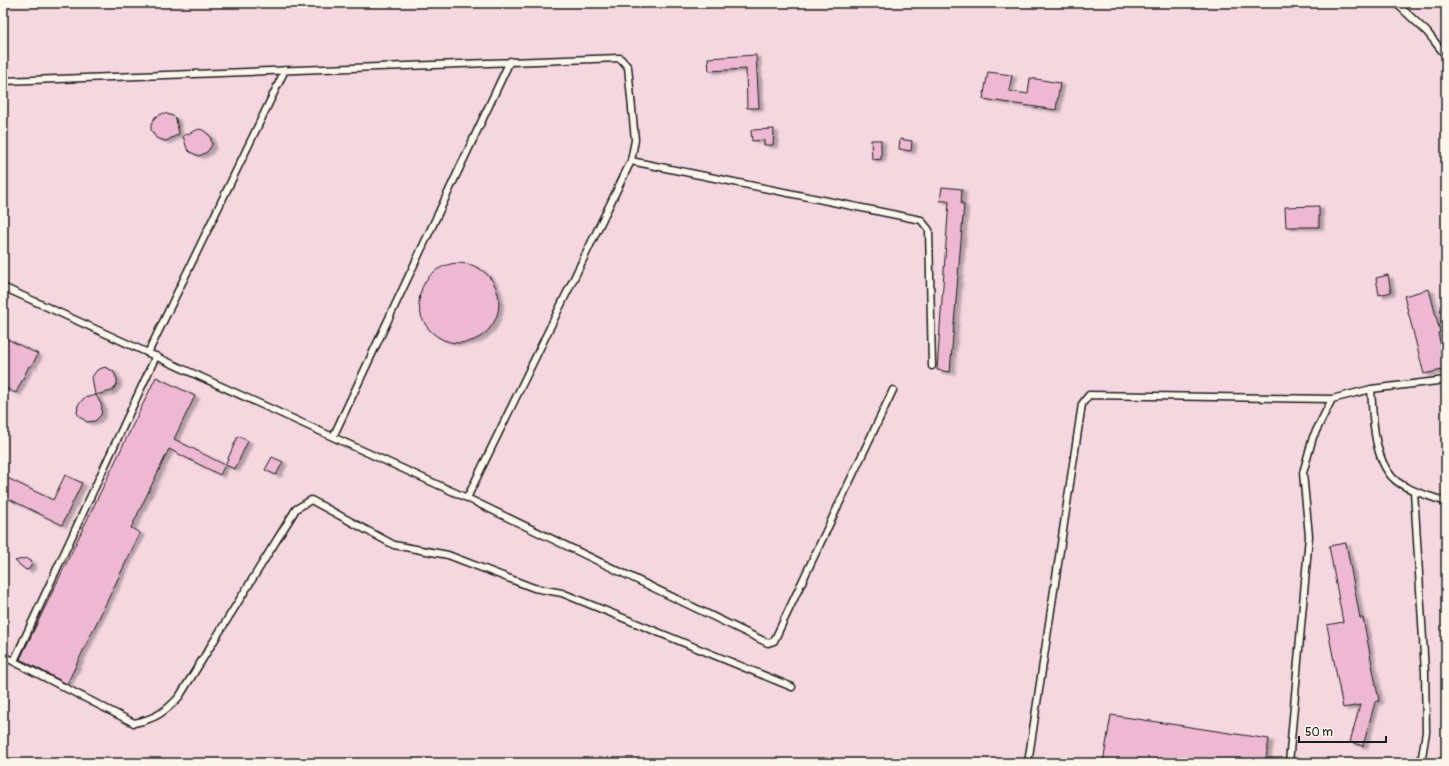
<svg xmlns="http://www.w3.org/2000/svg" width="1449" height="766" font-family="Pangolin,sans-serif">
	<defs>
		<filter id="shadow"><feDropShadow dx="4.5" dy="2.5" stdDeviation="1" flood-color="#0004"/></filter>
	</defs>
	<rect width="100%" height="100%" fill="#f7e4e4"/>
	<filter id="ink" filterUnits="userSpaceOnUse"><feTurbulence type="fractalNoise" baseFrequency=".025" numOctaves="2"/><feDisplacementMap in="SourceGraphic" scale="8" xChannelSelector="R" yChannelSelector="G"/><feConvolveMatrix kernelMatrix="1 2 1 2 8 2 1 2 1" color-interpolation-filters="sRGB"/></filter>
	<g filter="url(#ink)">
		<path fill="#f4d7df" d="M3 3H1446V763H3Z"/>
		<path fill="#eeb8d3" stroke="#1c1c1c" filter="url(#shadow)" d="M756 55 759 108H747L746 69 709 71 708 58Z
			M988 72 1012 75 1009 91 1028 94 1030 78 1060 83 1056 110 983 99Z
			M164 113 173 116 176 119 179 134 166 141 156 138 151 130V125L155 117Z
			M199 129 203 130 210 136 212 145 207 152 199 156 190 152 187 149 183 136Z
			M774 129 773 145H764V140L752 141 751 130Z
			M900 139 912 141 911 151 899 149Z
			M871 140H881V159L872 160Z
			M942 187 962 189 961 204H964L950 372 937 370 949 201H940Z
			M1319 206V227H1286L1285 207Z
			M419 303a40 40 0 1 1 80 0a40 40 0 1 1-80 0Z
			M1388 275 1391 292 1379 295 1376 278Z
			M1429 289 1440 332 1438 333 1446 369 1424 374 1404 296Z
			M3 337 38 354 31 367 29 366 16 393 3 387Z
			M105 367 113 371 117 379V384L112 391 95 395 92 377 97 370Z
			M156 377 195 396 174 439 225 465 220 475 169 449 131 528 140 533 67 684 20 659Z
			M96 395 102 406 101 415 95 421 87 422 80 417 77 413 78 405 84 398Z
			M238 436 248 441 235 469 225 465Z
			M272 457 283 462 276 475 265 470Z
			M65 475 82 483 62 525 3 496V476L53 500Z
			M1346 543 1360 618H1363L1379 701 1375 702 1363 746 1350 742 1360 705 1343 708 1327 625 1343 622 1329 546Z
			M26 558 31 561 32 564 29 569 26 570 15 561Z
			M1111 715 1269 739 1265 763H1103Z"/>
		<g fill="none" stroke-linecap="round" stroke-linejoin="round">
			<defs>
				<path id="lane" d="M1396 3 1427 32 1446 56
					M3 81 620 58 628 67 635 140 631 161 467 498
					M631 161 921 220 929 230 932 366
					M3 287 467 498 768 643 774 641 893 390
					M148 353 285 70
					M1371 389C1373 416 1373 457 1393 478 1405 490 1430 496 1446 502
					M333 437 510 61
					M1414 491 1425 672 1426 732 1421 763
					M3 656 134 723C155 719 165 712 179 697L296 509 311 500 394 545 448 555 534 588 562 593 792 687
					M14 661 156 356
					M1028 763 1082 404 1089 395 1332 399
					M1289 763 1309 536 1303 473 1313 437 1332 399 1371 389 1446 380"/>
			</defs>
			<use href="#lane" stroke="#1c1c1c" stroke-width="9"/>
			<use href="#lane" stroke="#fbf7ec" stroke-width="6"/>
		</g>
	</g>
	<rect width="1449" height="766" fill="none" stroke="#fbf7ec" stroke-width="16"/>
	<rect x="8" y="8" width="1433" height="750" fill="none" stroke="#1c1c1c" stroke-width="1.5" filter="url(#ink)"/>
	<path d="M1299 736v6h87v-6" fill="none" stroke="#1c1c1c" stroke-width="2"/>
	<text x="1305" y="736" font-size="12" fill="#1c1c1c" stroke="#fbf7ec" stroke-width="3" paint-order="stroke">50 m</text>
</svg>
